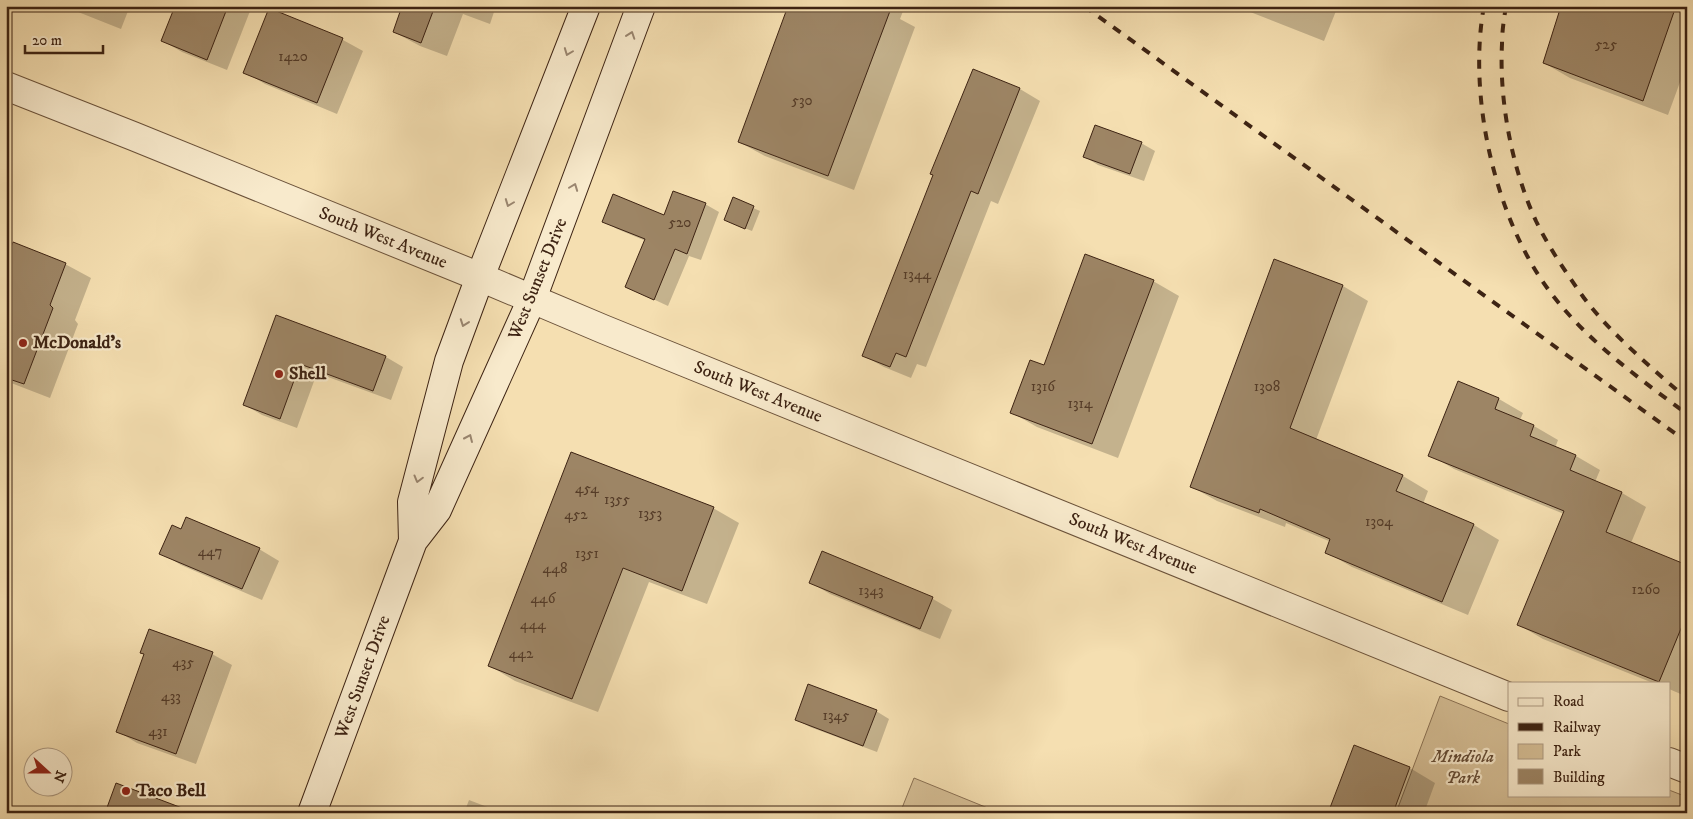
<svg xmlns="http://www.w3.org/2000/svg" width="1693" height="819" font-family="'IM FELL DW Pica',serif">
	<rect width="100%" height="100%" fill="#f5dfb1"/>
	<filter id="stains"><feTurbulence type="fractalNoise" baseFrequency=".004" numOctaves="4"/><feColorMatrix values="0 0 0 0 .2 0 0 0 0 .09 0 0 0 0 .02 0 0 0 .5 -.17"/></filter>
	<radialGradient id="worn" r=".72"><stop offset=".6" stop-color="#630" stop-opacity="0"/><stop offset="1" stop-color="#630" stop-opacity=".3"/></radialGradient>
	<path fill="#d6bf96" stroke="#8a7154" d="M1440 696 1509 724V795H1669V790L1687 797V813H1396Z
		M914 778 1000 813H900Z"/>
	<path fill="#0003" d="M63 6H130L121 29Z
		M177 6H252L227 70 182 52 163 41Z
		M403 6H496L490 24 463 14 447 56 420 46 394 32Z
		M790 6H905L900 19 915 27 854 190 765 156 739 142Z
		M1235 6H1338L1324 41Z
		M1544 6H1687V63L1668 115 1570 78 1544 63 1561 12Z
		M270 10 343 40 363 51 337 114 265 84 245 72Z
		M974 71 1020 89 1040 101 998 204 991 201 926 367 917 364 911 378 884 367 864 356Z
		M1141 143 1155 151 1144 181 1098 165 1085 157Z
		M733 199 760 211 752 231 732 223Z
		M705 204 719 212 701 260 689 256 668 306 627 287 646 241 617 229 604 221 665 217Z
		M6 263 65 264 91 278 75 320 78 324 50 398 6 381Z
		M1153 281 1179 296 1118 458 1037 427 1011 412 1045 366Z
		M1343 286 1368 301 1316 440 1403 476 1428 491 1423 504 1474 525 1499 540 1468 615 1352 567 1326 552 1331 542 1286 523 1285 527 1217 501 1192 487Z
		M277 316 386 357 403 367 391 400 317 373 297 428 262 415 245 405Z
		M1459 383 1499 399 1523 413 1520 420 1534 426 1558 440 1555 448 1576 456 1600 470 1595 482 1622 493 1646 507 1631 543 1687 566V686L1683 695 1669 689V683H1653L1543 639 1519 625 1564 514 1454 469 1430 455Z
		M572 453 713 508 739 523 707 604 649 582 598 712 515 681 490 666Z
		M182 530 259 549 279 561 262 600 181 565 161 553Z
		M822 553 933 599 952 610 940 639 830 594 810 582Z
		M212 654 232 665 196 764 137 743 117 731Z
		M876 711 889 719 877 752 810 727 796 719Z
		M1355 747 1410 768 1435 783 1424 813H1329Z
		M469 800 503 813H464Z"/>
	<path fill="#9d8565" stroke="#3d2313" d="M175 6H228L207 60 161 41Z
		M402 6H435L421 43 393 32Z
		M788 6H877L890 11 828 176 738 142Z
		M1561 6H1676L1643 101 1543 63Z
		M269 8 343 38 317 103 243 73Z
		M973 69 1020 88 978 194 971 191 906 357 896 353 890 367 862 356 933 175 930 174Z
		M1095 125 1142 142 1130 174 1083 157Z
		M673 191 706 203 687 254 675 249 654 300 625 287 645 239 602 222 613 194 664 215Z
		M733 197 754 206 745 229 724 220Z
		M13 242 66 263 50 305 53 308 24 384 6 378V260Z
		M1085 254 1154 280 1092 444 1010 413 1030 360 1044 365Z
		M1274 259 1343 285 1290 428 1403 475 1396 491 1474 524 1442 602 1325 553 1330 539 1260 509 1259 513 1190 487Z
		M276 315 386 356 373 391 300 364 280 419 243 405Z
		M1458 381 1499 398 1495 409 1534 425 1530 436 1576 455 1570 470 1622 492 1606 532 1687 565V614L1659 682 1517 625 1564 511 1428 456Z
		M571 452 714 507 682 591 623 568 572 699 488 666Z
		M186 517 260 548 242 589 159 554 172 525 181 529Z
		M822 551 933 597 920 629 809 583Z
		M149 629 213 652 176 754 116 732 144 654 140 653Z
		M808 684 877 710 863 746 795 720Z
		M1354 745 1410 767 1393 813H1328Z
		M116 783 190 811V813H105Z"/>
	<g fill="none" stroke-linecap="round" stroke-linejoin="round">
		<defs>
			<path id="tertiary" d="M6 86 133 136 480 277 603 329 1509 697
				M1669 762 1687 769"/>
			<path id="secondary" d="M413 541 412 502 449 361 480 277 586 6
				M312 813 413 541 437 510 532 299 641 6"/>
		</defs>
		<use href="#tertiary" stroke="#6b523a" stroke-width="30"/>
		<use href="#secondary" stroke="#3d2313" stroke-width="30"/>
		<use href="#tertiary" stroke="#f8eacc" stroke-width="28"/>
		<use href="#secondary" stroke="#f8eacc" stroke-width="28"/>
		<path stroke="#3d2313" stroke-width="4" stroke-dasharray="9 9" stroke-linecap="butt" d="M1084 6 1687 442
			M1484 6C1467 98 1496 224 1554 297 1591 344 1640 379 1687 414
			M1506 6C1504 19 1502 31 1502 44 1499 101 1512 169 1536 221 1549 248 1567 274 1584 298 1612 335 1652 368 1687 399"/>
	</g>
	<defs><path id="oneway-chevron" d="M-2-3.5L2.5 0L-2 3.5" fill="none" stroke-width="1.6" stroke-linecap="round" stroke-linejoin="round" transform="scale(1.25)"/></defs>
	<g stroke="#9a8670">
		<use href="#oneway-chevron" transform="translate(631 35) rotate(-71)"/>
		<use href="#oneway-chevron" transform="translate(568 52) rotate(111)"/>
		<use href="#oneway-chevron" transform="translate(574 187) rotate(-69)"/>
		<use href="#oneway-chevron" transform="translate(509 203) rotate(111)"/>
		<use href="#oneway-chevron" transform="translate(464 323) rotate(110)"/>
		<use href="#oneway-chevron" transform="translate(469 438) rotate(-66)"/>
		<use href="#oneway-chevron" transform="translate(418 479) rotate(105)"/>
	</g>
	<g fill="#8f2418" stroke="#f8eacc" stroke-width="2">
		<circle cx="23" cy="343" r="5"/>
		<circle cx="279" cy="374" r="5"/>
		<circle cx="126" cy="791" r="5"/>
	</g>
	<g text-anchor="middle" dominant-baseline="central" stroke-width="4.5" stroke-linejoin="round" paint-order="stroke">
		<g font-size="15" fill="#553c28">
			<text x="1606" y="44">525</text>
			<text x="293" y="56">1420</text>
			<text x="802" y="100">530</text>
			<text x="680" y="222">520</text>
			<text x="917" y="274">1344</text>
			<text x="1043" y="386">1316</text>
			<text x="1267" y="386">1308</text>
			<text x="1080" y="403">1314</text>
			<text x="587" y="488">454</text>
			<text x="617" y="499">1355</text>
			<text x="650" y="513">1353</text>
			<text x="576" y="514">452</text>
			<text x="1379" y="521">1304</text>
			<text x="210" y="551">447</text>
			<text x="587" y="553">1351</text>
			<text x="555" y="568">448</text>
			<text x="1646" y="589">1260</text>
			<text x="871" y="590">1343</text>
			<text x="543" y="598">446</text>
			<text x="533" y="624">444</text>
			<text x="521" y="653">442</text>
			<text x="183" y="662">435</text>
			<text x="171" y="696">433</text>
			<text x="836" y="715">1345</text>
			<text x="158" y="731">431</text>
		</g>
		<g font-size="18" fill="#3d2313" stroke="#f8eacc">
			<text transform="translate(383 238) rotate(22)">South West Avenue</text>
			<text transform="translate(538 279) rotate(-68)">West Sunset Drive</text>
			<text transform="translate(758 392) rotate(22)">South West Avenue</text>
			<text transform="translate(1133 544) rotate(22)">South West Avenue</text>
			<text transform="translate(363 677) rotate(-70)">West Sunset Drive</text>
		</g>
		<g font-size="18" font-weight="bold" fill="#3d2313" stroke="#f8eacc" text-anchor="start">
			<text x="33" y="343">McDonald's</text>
			<text x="289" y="374">Shell</text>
			<text x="136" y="791">Taco Bell</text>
		</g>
		<g font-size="18" font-style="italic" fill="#634a34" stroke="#f8eacc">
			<text x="1463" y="757">Mindiola<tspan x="1463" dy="21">Park</tspan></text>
		</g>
	</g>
	<rect width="1693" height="819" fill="none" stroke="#f5dfb1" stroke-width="25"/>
	<rect x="8" y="8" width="1678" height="804" fill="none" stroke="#3d2313" stroke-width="2.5"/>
	<rect x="12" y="12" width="1668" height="794" fill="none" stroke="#3d2313"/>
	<rect x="1508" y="682" width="162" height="115" fill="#f8eacc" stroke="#ad9a82"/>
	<rect x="1518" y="698" width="25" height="8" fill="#f8eacc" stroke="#ad9a82"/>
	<text x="1553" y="706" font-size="15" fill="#3d2313">Road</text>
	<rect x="1518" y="723" width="25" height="8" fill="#3d2313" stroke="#ad9a82"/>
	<text x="1553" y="732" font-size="15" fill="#3d2313">Railway</text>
	<rect x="1518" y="744" width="25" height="15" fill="#d6bf96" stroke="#ad9a82"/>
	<text x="1553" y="756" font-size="15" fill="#3d2313">Park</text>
	<rect x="1518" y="769" width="25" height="15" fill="#9d8565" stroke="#ad9a82"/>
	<text x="1553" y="782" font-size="15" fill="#3d2313">Building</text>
	<g transform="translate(48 772) rotate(111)"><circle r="24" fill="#f8eacc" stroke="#ad9a82"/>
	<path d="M0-4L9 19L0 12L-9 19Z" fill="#8f2418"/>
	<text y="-8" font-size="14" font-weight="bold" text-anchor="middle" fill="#3d2313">N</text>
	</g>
	<path d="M25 45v8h78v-8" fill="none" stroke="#3d2313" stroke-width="2.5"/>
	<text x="32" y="45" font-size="15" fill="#3d2313" stroke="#f8eacc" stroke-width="4" paint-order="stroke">20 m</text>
	<rect width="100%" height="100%" filter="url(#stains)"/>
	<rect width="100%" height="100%" fill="url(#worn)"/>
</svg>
